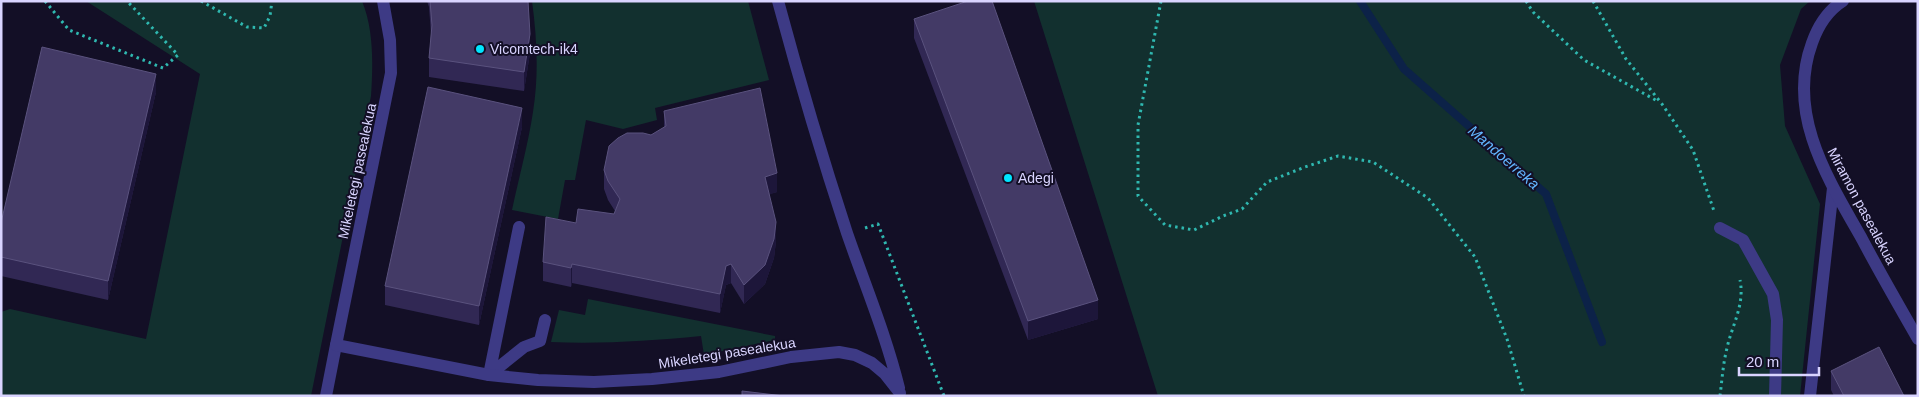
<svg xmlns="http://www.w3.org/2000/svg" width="1919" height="397" font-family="Arial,sans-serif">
	<rect width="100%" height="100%" fill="#130f26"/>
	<path fill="#12302f" d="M86 1H362C374 30 373 66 371 96L311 396H1V312L10 309 146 339 200 74Z
		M532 1H748L769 80 655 108 657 120 623 129 586 120 575 180H565L558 219 512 210C519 177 528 145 533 112 539 75 537 38 532 1Z
		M1034 1H1810L1801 9 1780 65 1785 126 1820 204 1800 396H1158Z
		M588 299 775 336V340L704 355 701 336C650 341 601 344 551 342L559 310 585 315Z"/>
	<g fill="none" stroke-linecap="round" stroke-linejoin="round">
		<path stroke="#0c2248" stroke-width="8" d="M1360 1 1404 69 1546 194 1602 342"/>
		<path stroke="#2fb8b0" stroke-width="3" stroke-dasharray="2.5 4" stroke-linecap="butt" d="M45 1 69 30 163 68 178 55 127 1
			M201 1 247 27 264 28 270 16 272 1
			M1161 1 1138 125V196L1165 225 1194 230 1223 216 1242 209 1267 182 1305 167 1338 156 1373 162 1428 198 1475 257 1507 339 1524 396
			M1526 1 1533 12 1584 60 1659 102
			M1593 1 1626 59 1662 104 1693 150 1714 211
			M865 228 878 224 944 396
			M1720 396C1722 380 1723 364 1727 348 1732 325 1745 305 1740 280"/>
		<path stroke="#3d3a85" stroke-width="12" d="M1720 228 1743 240 1773 294 1777 320 1775 396
			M489 375 519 227
			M489 375 524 347 540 341 545 320
			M326 396 336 345
			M1810 396 1833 188"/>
		<path stroke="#3d3a85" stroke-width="12" d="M383 1 390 40 391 73 336 345 489 375 538 380 594 382 652 379 719 372 791 357 839 352 855 355 872 363 885 374 900 393
			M778 1C799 79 822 157 847 233 865 285 886 335 899 388
			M1843 1C1827 11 1818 26 1812 43 1786 114 1828 179 1862 239 1880 273 1899 306 1918 339"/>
	</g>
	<path fill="#312854" d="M427 1H528L530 53 524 91 429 77V58L431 34 429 7Z
		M914 19 1098 319 1028 340 914 38Z
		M156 92 108 300 1 276V223Z
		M664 111 777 192 769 194 776 241 774 258 765 284 744 304 731 283 726 285 720 313 572 283 571 287 543 281V262L576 223 614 214 615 211 608 200 604 189V170L651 135 664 128Z
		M522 127 479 325 385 305V286Z
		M1831 371 1904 396H1834L1831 390Z"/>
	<path fill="#1d163a" d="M530 34V53L524 91V72Z
		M156 74V92L108 300V281Z
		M522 108V127L479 325V306Z
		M777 173V192L765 196V177Z
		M776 222V241L774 258 765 284 744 304V285Z
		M572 264V283L571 287V268Z
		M731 264V283L726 285 720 313V294L726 266Z
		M1098 300V319L1028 340V321Z"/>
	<path fill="#433a66" stroke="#5a527e" d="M430 1H528L530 34 524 72 429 58 432 25Z
		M968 1H992L1098 300 1028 321 914 19Z
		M42 47 156 74 108 281 1 257V223Z
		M428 87 522 108 479 306 385 286Z
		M760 88 777 173 765 177 776 222 774 239 765 265 744 285 731 264 726 266 720 294 572 264 571 268 543 262 546 217 576 223 578 209 614 214 620 199 608 181 604 170 609 146 618 138 627 133H643L651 135 666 126 664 111Z
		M1879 347 1904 396H1844L1831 371Z
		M742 391 784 396H742Z"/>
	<g fill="#00e5ff" stroke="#130f26" stroke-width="2">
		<circle cx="480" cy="49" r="5"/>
		<circle cx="1008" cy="178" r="5"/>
	</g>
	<g text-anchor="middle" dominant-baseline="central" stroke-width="4" stroke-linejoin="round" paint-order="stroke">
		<g font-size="14" fill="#d9d4ff" stroke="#130f26" text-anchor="start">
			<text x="490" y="49">Vicomtech-ik4</text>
			<text x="1018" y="178">Adegi</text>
		</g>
		<g font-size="14" fill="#d9d4ff" stroke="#130f26">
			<text transform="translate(357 171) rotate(-78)">Mikeletegi pasealekua</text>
			<text transform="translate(1862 206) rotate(62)">Miramon pasealekua</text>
			<text transform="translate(727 353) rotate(-9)">Mikeletegi pasealekua</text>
		</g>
		<g font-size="15" font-style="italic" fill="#62b6ff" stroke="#130f26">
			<text transform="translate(1504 157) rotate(41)">Mandoerreka</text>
		</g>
	</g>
	<rect width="1919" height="397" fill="none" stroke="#d9d4ff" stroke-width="5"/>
	<path d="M1739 367v8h80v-8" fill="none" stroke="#d9d4ff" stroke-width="2.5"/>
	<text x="1746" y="367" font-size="15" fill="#d9d4ff" stroke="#130f26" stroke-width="4" paint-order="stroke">20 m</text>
</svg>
